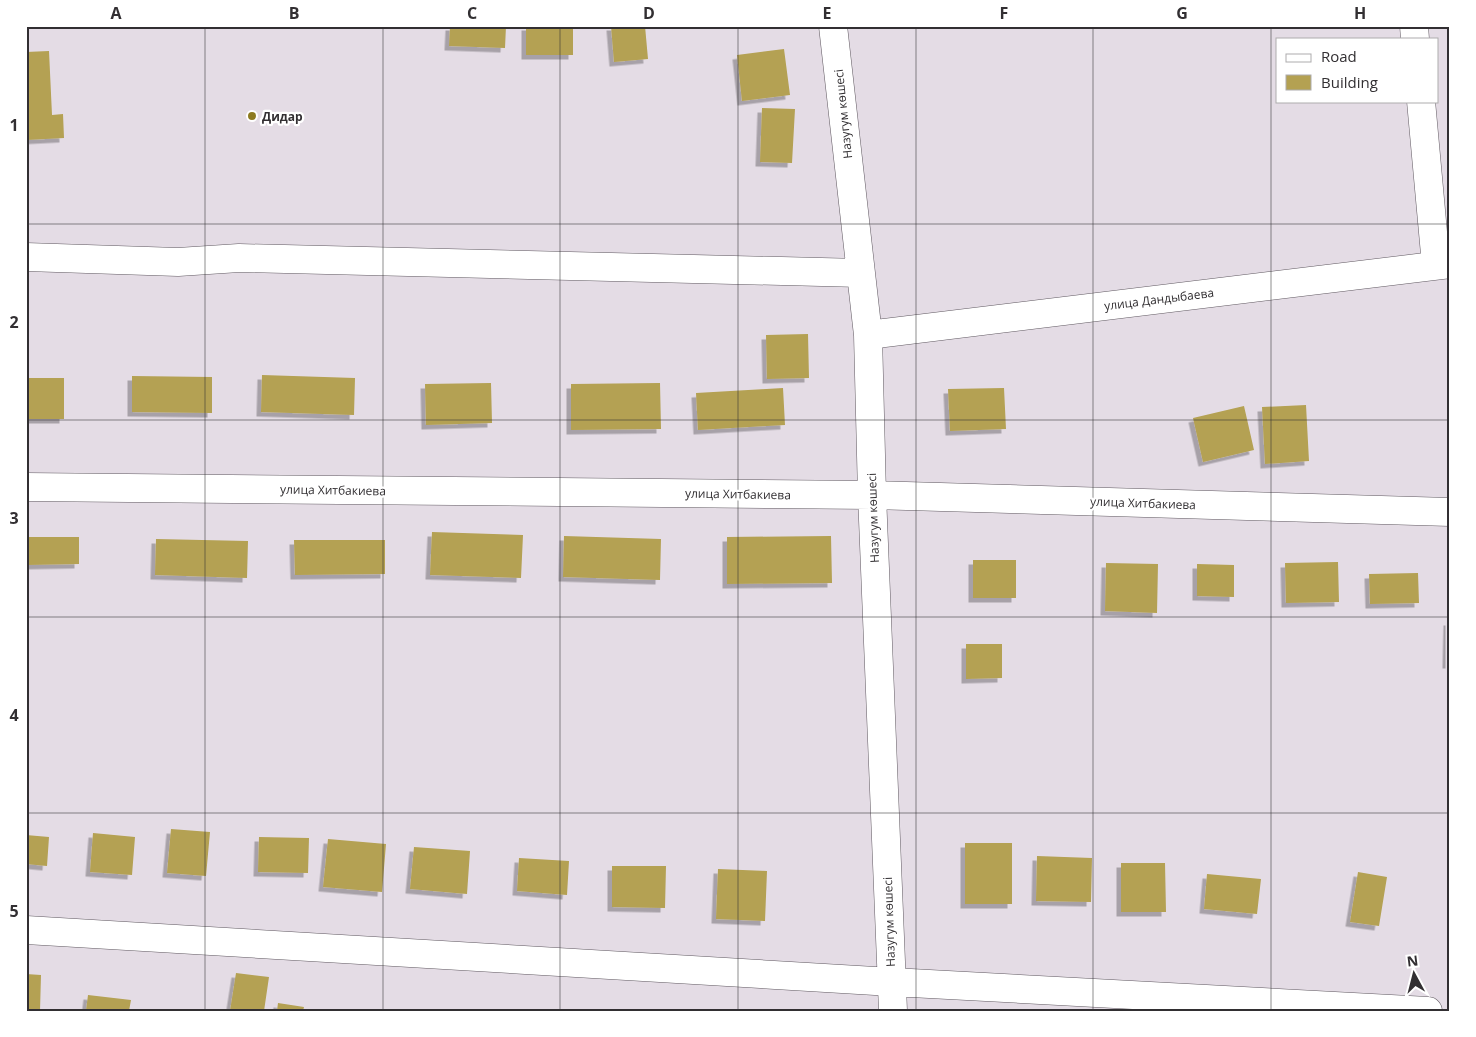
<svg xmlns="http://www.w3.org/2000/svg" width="1476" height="1037" font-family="'Open Sans',sans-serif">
	<defs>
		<filter id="shadow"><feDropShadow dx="-4.5" dy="4.5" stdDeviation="0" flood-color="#0004"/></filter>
	</defs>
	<rect width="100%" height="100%" fill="#e4dce5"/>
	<path fill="#b4a152" filter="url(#shadow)" d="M450 26H506L505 48 449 46Z
		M526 26H573V55H526Z
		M611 26H645L648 59 614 62Z
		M784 49 790 95 742 101 737 55Z
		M49 51 52 115 63 114 64 138 26 140V52Z
		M762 108 795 109 792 163 760 162Z
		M808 334 809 378 767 379 766 335Z
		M262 375 355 378 354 415 261 412Z
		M132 376 212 377V413L132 412Z
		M26 378H64V419H26Z
		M491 383 492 423 426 425 425 384Z
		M660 383 661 429 571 430V384Z
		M783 388 785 425 698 430 696 393Z
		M1004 388 1006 429 950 431 948 389Z
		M1306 405 1309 461 1265 464 1262 407Z
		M1244 406 1254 450 1203 462 1193 418Z
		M432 532 523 535 521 578 430 575Z
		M564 536 661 539 660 580 563 577Z
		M831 536 832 583 727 584V537Z
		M26 537H79V564L26 565Z
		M156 539 248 541 247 578 155 575Z
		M294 540H385V574L295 575Z
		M973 560H1016V598H973Z
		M1338 562 1339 602 1286 603 1285 563Z
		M1106 563 1158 564 1157 613 1105 611Z
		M1197 564 1234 565V597L1197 596Z
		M1418 573 1419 603 1370 604 1369 574Z
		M1448 621H1450V664H1447Z
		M966 644H1002V678L966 679Z
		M171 829 210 832 206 876 167 873Z
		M93 833 135 837 132 875 90 872Z
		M26 835 49 837 47 866 26 864Z
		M259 837 309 838 308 873 258 872Z
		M328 839 386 844 382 892 323 887Z
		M965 843H1012V904H965Z
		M414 847 470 851 467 894 410 889Z
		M1037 856 1092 858 1091 902 1036 901Z
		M519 858 569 861 567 895 517 891Z
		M1121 863H1165L1166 912H1121Z
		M612 866H666L665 908 612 907Z
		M718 869 767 871 765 921 716 919Z
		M1358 872 1387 877 1379 926 1350 922Z
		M1207 874 1261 879 1257 914 1204 909Z
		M236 973 269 977 264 1011H230Z
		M26 974 41 975 40 1011H26Z
		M88 995 131 1000 129 1011H86Z
		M278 1003 304 1007 303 1011H277Z"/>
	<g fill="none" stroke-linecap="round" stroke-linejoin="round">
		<defs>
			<path id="minor" d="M833 26 868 335 872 495 893 1011
				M1414 26 1415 39
				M1421 101 1436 265
				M26 257 178 262 239 258 861 273
				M868 335 1450 264
				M26 487 872 495 1450 512
				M26 930 892 982 1428 1011"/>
		</defs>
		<use href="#minor" stroke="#605961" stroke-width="29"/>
		<use href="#minor" stroke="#fff" stroke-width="28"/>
	</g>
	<path fill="none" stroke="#322f32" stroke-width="1" stroke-opacity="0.55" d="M205 26V1011M383 26V1011M560 26V1011M738 26V1011M916 26V1011M1093 26V1011M1271 26V1011M26 224H1450M26 420H1450M26 617H1450M26 813H1450"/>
	<circle fill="#8d7a20" stroke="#fff" stroke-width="2" cx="252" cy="116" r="5"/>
	<g text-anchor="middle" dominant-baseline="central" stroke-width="4.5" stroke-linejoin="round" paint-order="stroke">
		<g font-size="12" fill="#322f32" stroke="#fff">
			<text transform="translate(843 114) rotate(-96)">Назугум көшесі</text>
			<text transform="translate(1159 299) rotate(-7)">улица Дандыбаева</text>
			<text transform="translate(333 490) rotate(1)">улица Хитбакиева</text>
			<text transform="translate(738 494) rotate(1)">улица Хитбакиева</text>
			<text transform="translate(1143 503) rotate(2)">улица Хитбакиева</text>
			<text transform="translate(873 518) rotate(-92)">Назугум көшесі</text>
			<text transform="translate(889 922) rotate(-92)">Назугум көшесі</text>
		</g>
		<g font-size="12" font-weight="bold" fill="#322f32" stroke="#fff" text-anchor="start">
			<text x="262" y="116">Дидар</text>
		</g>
	</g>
	<rect width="1476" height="1037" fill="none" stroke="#ffffff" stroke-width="55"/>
	<rect x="1276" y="38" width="162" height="65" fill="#ffffff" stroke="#adacad"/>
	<rect x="1286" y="54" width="25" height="8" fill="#ffffff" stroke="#adacad"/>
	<text x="1321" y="62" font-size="15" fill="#322f32">Road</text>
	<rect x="1286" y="75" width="25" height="15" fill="#b4a152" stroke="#adacad"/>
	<text x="1321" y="88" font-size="15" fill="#322f32">Building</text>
	<g transform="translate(1414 974) rotate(353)" stroke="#ffffff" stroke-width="4" paint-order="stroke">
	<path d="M0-4L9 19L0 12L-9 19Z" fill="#322f32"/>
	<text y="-8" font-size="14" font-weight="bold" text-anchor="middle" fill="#322f32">N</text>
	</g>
	<rect x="28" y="28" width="1420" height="982" fill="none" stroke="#322f32" stroke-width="2"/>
	<g font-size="16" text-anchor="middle" font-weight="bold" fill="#322f32">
		<text x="116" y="19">A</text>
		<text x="294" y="19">B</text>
		<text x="472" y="19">C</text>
		<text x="649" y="19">D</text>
		<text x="827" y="19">E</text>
		<text x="1004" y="19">F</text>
		<text x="1182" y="19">G</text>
		<text x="1360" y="19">H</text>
		<text x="14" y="131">1</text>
		<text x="14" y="328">2</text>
		<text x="14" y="524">3</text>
		<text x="14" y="721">4</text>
		<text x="14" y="917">5</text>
	</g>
</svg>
